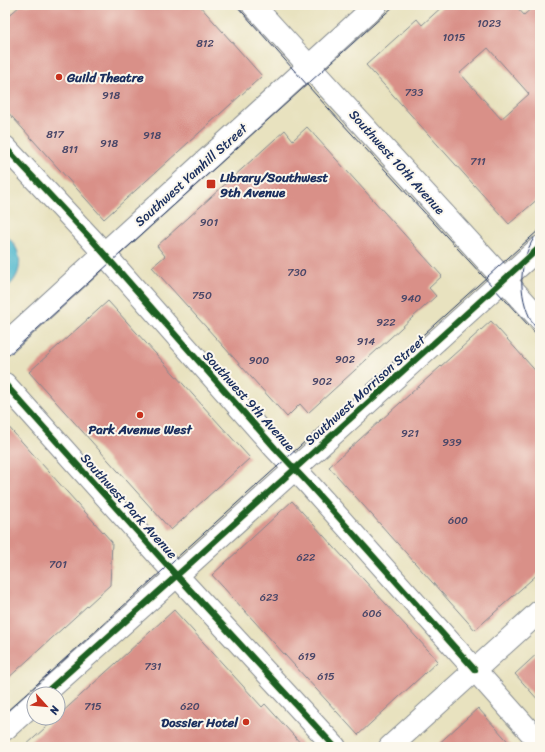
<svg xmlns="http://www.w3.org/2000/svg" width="545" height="752" font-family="Sriracha,sans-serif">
	<rect width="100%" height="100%" fill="#fbf7ec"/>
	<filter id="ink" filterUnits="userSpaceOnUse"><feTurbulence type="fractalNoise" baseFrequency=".025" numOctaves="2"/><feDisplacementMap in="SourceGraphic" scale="8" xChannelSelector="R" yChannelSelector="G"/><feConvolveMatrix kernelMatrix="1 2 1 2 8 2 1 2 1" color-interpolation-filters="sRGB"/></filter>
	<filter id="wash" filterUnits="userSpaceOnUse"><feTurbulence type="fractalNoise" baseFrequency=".012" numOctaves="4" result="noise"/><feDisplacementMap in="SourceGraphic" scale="16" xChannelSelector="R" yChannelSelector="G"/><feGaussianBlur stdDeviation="0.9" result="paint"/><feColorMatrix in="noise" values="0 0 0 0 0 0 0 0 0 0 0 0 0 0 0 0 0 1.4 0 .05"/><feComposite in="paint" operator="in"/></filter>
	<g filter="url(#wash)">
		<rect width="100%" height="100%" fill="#e8e2bf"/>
		<path fill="#50b8ce" stroke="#367496" d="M5 235C24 249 25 275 5 289Z"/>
		<g id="blocks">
			<path fill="#d99088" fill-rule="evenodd" d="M21 5H199L262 76 104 219 5 109V19Z
				M444 5H515L524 15 535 5H540V197L509 224 366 65 417 19 422 25ZM488 48 529 94 501 119 460 73Z
				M307 127 442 276 429 288 436 296 308 413 300 404 287 417 152 267 165 256 157 246 285 130 293 140Z
				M108 301 250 458 171 530 29 372Z
				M491 321 540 376V572L475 630 329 467Z
				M5 423 112 542 110 585 5 681Z
				M292 501 438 661 358 735 212 575Z
				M174 610 262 707 265 704 304 747H24L56 718H58V716Z
				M540 651V702L515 674Z
				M478 708 513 747H435Z"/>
		</g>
	</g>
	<g filter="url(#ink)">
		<use href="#blocks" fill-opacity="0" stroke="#82888e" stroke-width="1"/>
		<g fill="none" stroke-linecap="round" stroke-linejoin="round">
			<defs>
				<path id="street" d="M5 147 92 240 275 448 307 482 540 743
					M5 344 376 5
					M5 384 168 566 335 747
					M44 694 193 561 540 247
					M5 729 34 703"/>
				<path id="secondary" d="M253 5 540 319
					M390 747 540 611"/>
			</defs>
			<use href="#street" stroke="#82888e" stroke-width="24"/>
			<use href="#secondary" stroke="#82888e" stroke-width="24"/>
			<use href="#street" stroke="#fff" stroke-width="22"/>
			<use href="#secondary" stroke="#fff" stroke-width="22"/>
			<path stroke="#1b2f5e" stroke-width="1" d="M236 5 317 96 540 338
				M534 238C517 265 518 301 535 327
				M5 358 395 5
				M5 713 540 229"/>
			<defs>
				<path id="cycleway" d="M5 147 92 240 275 448 307 482 475 670
					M5 384 168 566 335 747
					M44 694 193 561 540 247"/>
			</defs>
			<use href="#cycleway" stroke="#fbf7ec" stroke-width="8"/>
			<use href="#cycleway" stroke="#1b5e20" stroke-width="6"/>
		</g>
	</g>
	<g fill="#c8321e" stroke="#fbf7ec" stroke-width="1.5">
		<circle cx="59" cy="77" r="4"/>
		<rect x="206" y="179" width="10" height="10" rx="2"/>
		<circle cx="140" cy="415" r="4"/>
		<circle cx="246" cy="722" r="4"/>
	</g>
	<g text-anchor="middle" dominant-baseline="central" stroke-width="4" stroke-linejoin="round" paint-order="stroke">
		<g font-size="11" fill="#4a4768">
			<text x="489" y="23">1023</text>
			<text x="454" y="37">1015</text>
			<text x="205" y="43">812</text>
			<text x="414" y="92">733</text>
			<text x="111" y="95">918</text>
			<text x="55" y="134">817</text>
			<text x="152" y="135">918</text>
			<text x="109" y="143">918</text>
			<text x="70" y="149">811</text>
			<text x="478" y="161">711</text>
			<text x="209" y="222">901</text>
			<text x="297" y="272">730</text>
			<text x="202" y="295">750</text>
			<text x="411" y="298">940</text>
			<text x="386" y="322">922</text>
			<text x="366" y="341">914</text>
			<text x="345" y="359">902</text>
			<text x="259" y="360">900</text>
			<text x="322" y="381">902</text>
			<text x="410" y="433">921</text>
			<text x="452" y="442">939</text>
			<text x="458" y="520">600</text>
			<text x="306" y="557">622</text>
			<text x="58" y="564">701</text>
			<text x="269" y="597">623</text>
			<text x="372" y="613">606</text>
			<text x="307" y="656">619</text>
			<text x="153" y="666">731</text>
			<text x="326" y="676">615</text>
			<text x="93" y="706">715</text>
			<text x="190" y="706">620</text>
		</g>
		<g font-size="13" font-weight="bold" fill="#1b2f5e" stroke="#fbf7ec" text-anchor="start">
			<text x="67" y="77">Guild Theatre</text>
			<text x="220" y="177">Library/Southwest<tspan x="220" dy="15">9th Avenue</tspan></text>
			<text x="140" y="429" text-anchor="middle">Park Avenue West</text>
			<text x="238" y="722" text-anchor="end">Dossier Hotel</text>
		</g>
		<g font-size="13" fill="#1b2f5e" stroke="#fbf7ec">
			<text transform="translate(397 162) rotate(48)">Southwest 10th Avenue</text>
			<text transform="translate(191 175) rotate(-42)">Southwest Yamhill Street</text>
			<text transform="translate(365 390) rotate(-42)">Southwest Morrison Street</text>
			<text transform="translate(249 401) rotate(48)">Southwest 9th Avenue</text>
			<text transform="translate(129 506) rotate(48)">Southwest Park Avenue</text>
		</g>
	</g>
	<rect width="545" height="752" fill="none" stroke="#fbf7ec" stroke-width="20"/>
	<g transform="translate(46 706) rotate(117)"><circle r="19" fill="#fbf7ec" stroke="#a1a7b3"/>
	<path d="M0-3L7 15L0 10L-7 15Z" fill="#c8321e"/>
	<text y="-6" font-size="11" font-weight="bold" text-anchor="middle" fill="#1b2f5e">N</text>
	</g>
</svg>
